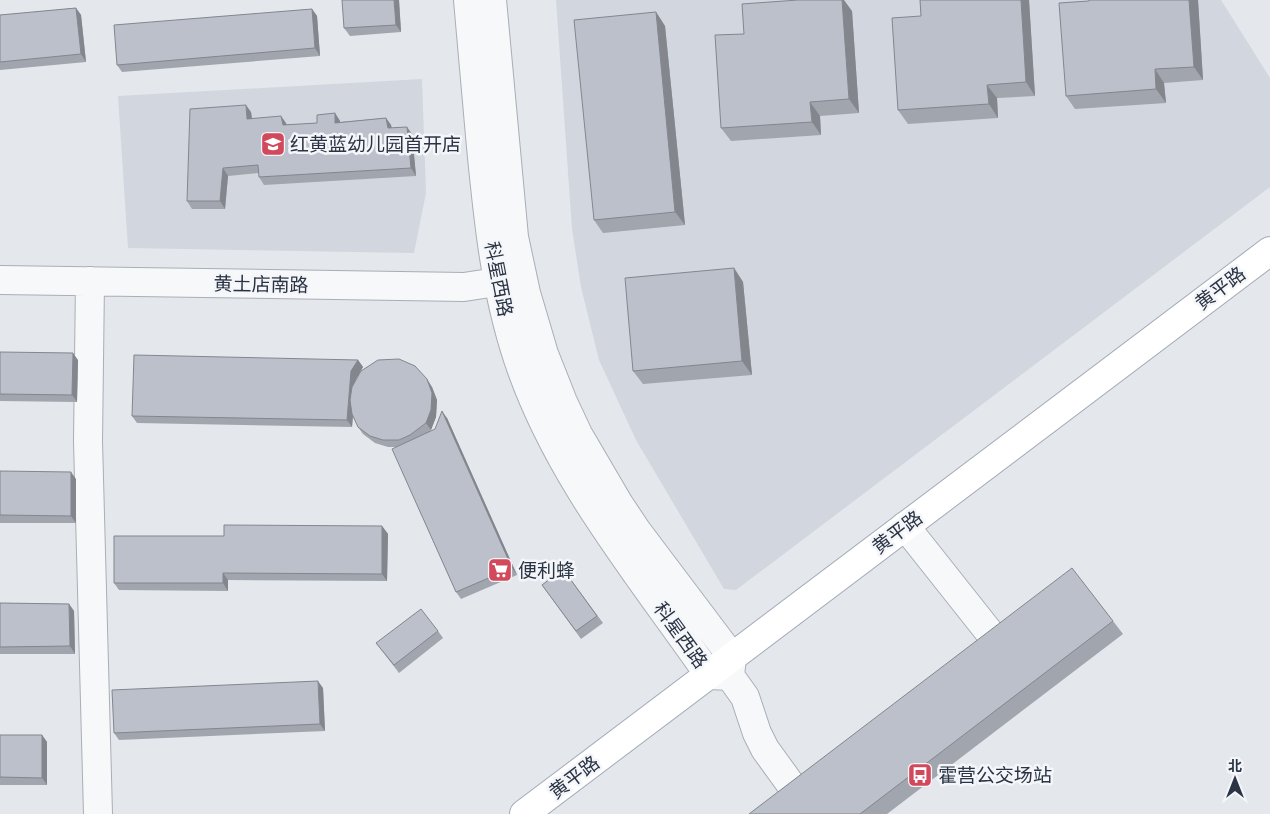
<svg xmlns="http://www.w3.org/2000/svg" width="1270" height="814" font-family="Mulish,'Noto Sans SC',sans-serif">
	<rect width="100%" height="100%" fill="#e4e7ec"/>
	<path fill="#d2d6de" d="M556 0H1221L1270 78V187L736 590 724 589 636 440 599 360 581 287 572 229Z
		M422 79 426 193 414 253 128 248 118 96Z"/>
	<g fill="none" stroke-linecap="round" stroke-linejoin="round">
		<defs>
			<path id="minor" d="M468 0C472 49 477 98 481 147 488 219 495 290 518 359 557 477 639 574 709 675L730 676
				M492 0 514 237 526 293 544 354 563 402 578 434 619 504 637 531 732 657 730 676
				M0 280 464 287 516 279
				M90 281 88 441 98 814
				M905 526 1012 661
				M730 676 745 697 757 733 765 749 812 814"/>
			<path id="major" d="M524 814 1270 251"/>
		</defs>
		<use href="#minor" stroke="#a9aeb7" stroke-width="30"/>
		<use href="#major" stroke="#a3abb8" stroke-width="30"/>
		<use href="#minor" stroke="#f7f8fa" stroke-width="28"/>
		<use href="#major" stroke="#fff" stroke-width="28"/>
	</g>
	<path fill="#a1a5ae" d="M399 0 401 32 350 36 344 28Z
		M920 0H1029L1035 96 997 98 998 118 908 124 898 110 921 16Z
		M1198 0 1203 80 1164 83 1166 103 1075 109 1066 96Z
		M76 8 81 15 86 62 0 70V15Z
		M312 9 317 16 320 56 122 72 117 65Z
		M852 11 859 113 820 116 821 135 731 141 721 128 744 34Z
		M656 12 665 26 685 225 603 233 594 220Z
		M251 112 252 119 286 123 287 125 317 123 335 113 340 121V122L386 118 391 125 392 128 412 134 416 176 264 185 259 177V173L228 176 225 209H192L187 201Z
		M734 268 743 282 752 375 643 384 633 371Z
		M0 352 78 360 77 402 0 401Z
		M358 360 363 367 356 379V381L432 387 437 400 436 417 431 430 429 432 435 429 447 418 517 575 461 599 456 592 396 447H388L375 443 363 434 358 427 353 415 352 427 137 423 132 416Z
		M0 471 76 479V523H0Z
		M382 526 388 534 387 581 228 580V591L119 590 114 583 224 536Z
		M563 569 603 623 581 639 542 585Z
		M0 603 69 604 74 611 75 654H0Z
		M1113 621 1123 634 887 814H749Z
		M438 631 443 638 399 673 376 643Z
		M323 688 325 731 119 740 114 733Z
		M0 735H42L47 742V785H0Z"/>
	<path fill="#83868d" d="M394 0H399L401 32 396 25Z
		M842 0H844L852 11 859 113 849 99Z
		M1021 0H1029L1035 96 1026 82Z
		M1189 0H1198L1203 80 1194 67Z
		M76 8 81 15 86 62 81 54Z
		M312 9 317 16 320 56 315 48Z
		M656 12 665 26 685 225 675 212Z
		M1155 69 1164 83 1166 103 1156 89Z
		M987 85 997 98 998 118 989 104Z
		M810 102 820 116 821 135 812 122Z
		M246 105 251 112 253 126 247 119Z
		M335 113 340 121V130L335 123Z
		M281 116 286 123 288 132 283 125Z
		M386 118 391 125 393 136 388 128Z
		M407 127 412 134 416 176 411 168Z
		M223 168 228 176 225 209 220 201Z
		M734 268 743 282 752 375 742 361Z
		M73 353 78 360 77 402 72 395Z
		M358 360 363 367 356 379 352 427 347 420 351 371Z
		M427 379 432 387 437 400 436 417 431 430 426 423Z
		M442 411 447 418 517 575 512 568Z
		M71 472 76 479V523L71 516Z
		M382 526 388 534 387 581 382 574Z
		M223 573 228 580V591L223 583Z
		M69 604 74 611 75 654 70 646Z
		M318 681 323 688 325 731 320 724Z
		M42 735 47 742V785L42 778Z"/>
	<path fill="#bbc0ca" stroke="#83868d" d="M342 0H394L396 25 344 28Z
		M798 0H842L849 99 810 102 812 122 721 128 715 35 744 34 742 4Z
		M920 0H1021L1026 82 987 85 989 104 898 110 892 18 921 16Z
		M1089 0H1189L1194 67 1155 69 1156 89 1066 96 1059 3 1089 1Z
		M76 8 81 54 0 62V15Z
		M312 9 315 48 117 65 114 25Z
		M656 12 675 212 594 220 574 20Z
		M246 105 247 119 281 116 283 125 317 123V115L335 113V123L386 118 388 128 407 127 411 168 259 177 258 165 223 168 220 201H187L190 109Z
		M734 268 742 361 633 371 625 278Z
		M0 352 73 353 72 395 0 394Z
		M134 355 358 360 351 371 347 420 132 416Z
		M399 359 415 366 427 379 432 393 431 410 426 423 410 435 399 440H383L370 436 358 427 352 414 350 400 352 387 361 371 378 360Z
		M442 411 512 568 456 592 392 449 435 429Z
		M0 471 71 472V516L0 515Z
		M224 525 382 526V574L223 573V583H114V536H224Z
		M1072 568 1113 621 860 814H749Z
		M563 569 597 616 576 631 542 585Z
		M0 603 69 604 70 646 0 647Z
		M421 609 438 631 394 665 376 643Z
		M318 681 320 724 114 733 112 690Z
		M0 735H42V778L0 777Z"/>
	<defs>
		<symbol id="school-square" viewBox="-11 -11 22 22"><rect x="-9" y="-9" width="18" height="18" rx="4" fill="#d1495b" stroke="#f4f6f9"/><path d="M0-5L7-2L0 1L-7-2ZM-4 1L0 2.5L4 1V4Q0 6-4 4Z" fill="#fff"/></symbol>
		<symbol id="supermarket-square" viewBox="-11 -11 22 22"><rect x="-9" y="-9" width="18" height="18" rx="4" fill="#d1495b" stroke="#f4f6f9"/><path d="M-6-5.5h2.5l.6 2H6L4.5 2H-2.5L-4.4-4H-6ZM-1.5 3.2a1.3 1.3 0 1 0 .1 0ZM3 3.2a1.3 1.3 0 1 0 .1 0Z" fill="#fff"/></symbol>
		<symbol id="bus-square" viewBox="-11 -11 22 22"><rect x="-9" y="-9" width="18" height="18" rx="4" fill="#d1495b" stroke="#f4f6f9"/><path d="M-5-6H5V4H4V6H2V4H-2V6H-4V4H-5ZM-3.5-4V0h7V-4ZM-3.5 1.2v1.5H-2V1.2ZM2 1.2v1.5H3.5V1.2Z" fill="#fff"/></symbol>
	</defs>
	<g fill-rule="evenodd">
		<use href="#school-square" x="259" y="130" width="28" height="28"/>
		<use href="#supermarket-square" x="486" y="556" width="28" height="28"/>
		<use href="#bus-square" x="906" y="761" width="28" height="28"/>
	</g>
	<g text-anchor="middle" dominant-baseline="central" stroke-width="5" stroke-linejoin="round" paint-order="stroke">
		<g font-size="19" fill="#2b3445" stroke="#f4f6f9" text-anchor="start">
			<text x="290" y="144">红黄蓝幼儿园首开店</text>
			<text x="518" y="570">便利蜂</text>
			<text x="938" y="775">霍营公交场站</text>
		</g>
		<g font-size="19" fill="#2b3445" stroke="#f4f6f9">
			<text transform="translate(499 279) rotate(79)">科星西路</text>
			<text transform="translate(261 284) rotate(1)">黄土店南路</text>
			<text transform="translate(1220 288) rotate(-37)">黄平路</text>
			<text transform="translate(897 532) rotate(-37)">黄平路</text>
			<text transform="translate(681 635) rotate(54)">科星西路</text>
			<text transform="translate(574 777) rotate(-37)">黄平路</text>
		</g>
	</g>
	<g transform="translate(1235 779)" stroke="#f4f6f9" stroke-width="4" paint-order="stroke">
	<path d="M0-4L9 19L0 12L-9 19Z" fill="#2b3445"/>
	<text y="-8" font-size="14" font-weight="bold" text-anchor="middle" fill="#2b3445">北</text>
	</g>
</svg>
